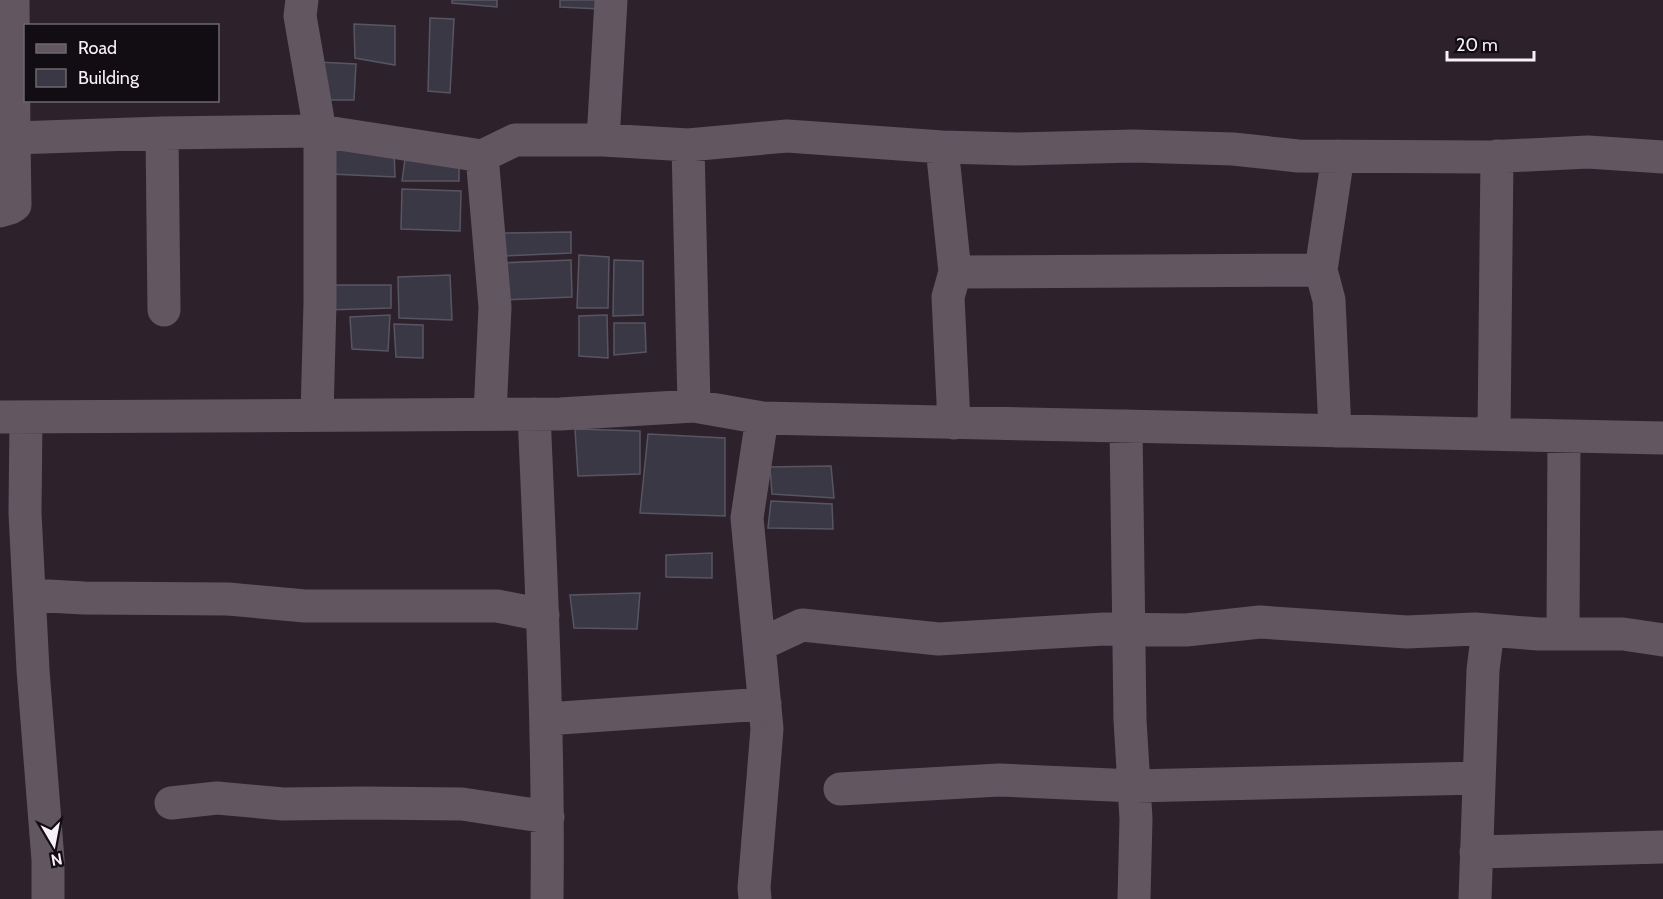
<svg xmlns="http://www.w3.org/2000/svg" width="1663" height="899" font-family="Cabin,sans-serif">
	<rect width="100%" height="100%" fill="#2d222c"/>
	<path fill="#3b3845" stroke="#585563" stroke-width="1.5" d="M452 0H497V7L452 3Z
		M560 0H600V9L560 7Z
		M430 18 454 19 450 93 428 91Z
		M354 24 395 26V65L355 58Z
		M318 62 356 64 354 100H319Z
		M331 144 394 149 395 177 331 174Z
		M406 152 459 157V181H402Z
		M402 189 461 191 460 231 401 229Z
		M571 232V253L502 256V233Z
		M579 255 609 257 608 308H577Z
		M571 260 572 297 505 300 499 263Z
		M614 260 643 261V315L613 316Z
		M450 275 452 320 399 318 398 277Z
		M325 285H391V308L326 310Z
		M390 315 388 351 352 349 350 317Z
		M607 315 608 358 579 356V316Z
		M614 323H645L646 352 614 355Z
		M394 324 423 325V358L396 357Z
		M575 429 640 431V474L578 476Z
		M648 434 725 438V516L640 513Z
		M831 466 834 498 772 494 770 467Z
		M771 501 832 504 833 529 768 528Z
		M712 553V578L666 577V555Z
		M640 593 637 629 574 628 570 595Z"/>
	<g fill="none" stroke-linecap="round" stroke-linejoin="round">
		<path stroke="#625661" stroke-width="33" d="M13 0 14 138
			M302 0 300 16 320 131 482 156
			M162 133 164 310
			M603 140 611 0
			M688 145 694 406
			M942 147 955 272 948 297 954 423
			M0 211 10 208 15 205 14 138 162 133 320 131V303L317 415
			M955 272 1321 270
			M490 414 495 307 482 156 515 140H603L688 145 787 136 942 147 1018 149 1134 146 1233 149 1298 156 1488 157 1588 152 1663 157
			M534 414C541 575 549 737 547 899
			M0 417 560 414 694 406 762 418 1663 438
			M26 417 25 513 33 670 48 860V899
			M1126 426 1130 720 1136 819 1134 899
			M1335 431 1329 300 1321 270 1338 156
			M1494 434 1497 156
			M30 595 84 598 228 599 305 606H497L543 615
			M1563 633 1564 436
			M759 645 802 625 939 639 1104 629 1186 630 1260 622 1407 632 1475 629 1539 634H1623L1663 640
			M546 719 765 704
			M840 789 999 780 1134 786 1479 778
			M171 803 217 798 283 804 362 803 462 804 548 817
			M1476 852 1663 847
			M755 899 754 888 767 729 747 518 762 418
			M1475 899 1483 670 1488 630"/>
	</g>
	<rect x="24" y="24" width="195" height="78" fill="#120d12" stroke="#6e686e" stroke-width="1.5"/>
	<rect x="36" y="44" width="30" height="9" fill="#625661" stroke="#6e686e" stroke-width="1.5"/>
	<text x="78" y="54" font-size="18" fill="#f8f0f7">Road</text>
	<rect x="36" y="69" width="30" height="18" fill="#3b3845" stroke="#6e686e" stroke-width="1.5"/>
	<text x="78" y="84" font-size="18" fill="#f8f0f7">Building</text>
	<g transform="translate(54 845) rotate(170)" stroke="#120d12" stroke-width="4.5" paint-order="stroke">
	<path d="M0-4.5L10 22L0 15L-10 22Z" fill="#f8f0f7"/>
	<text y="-9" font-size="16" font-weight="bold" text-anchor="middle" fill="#f8f0f7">N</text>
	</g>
	<path d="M1447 51v9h87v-9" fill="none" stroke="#f8f0f7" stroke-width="3"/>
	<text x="1456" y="51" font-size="18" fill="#f8f0f7" stroke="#120d12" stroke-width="4.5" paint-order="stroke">20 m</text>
</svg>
